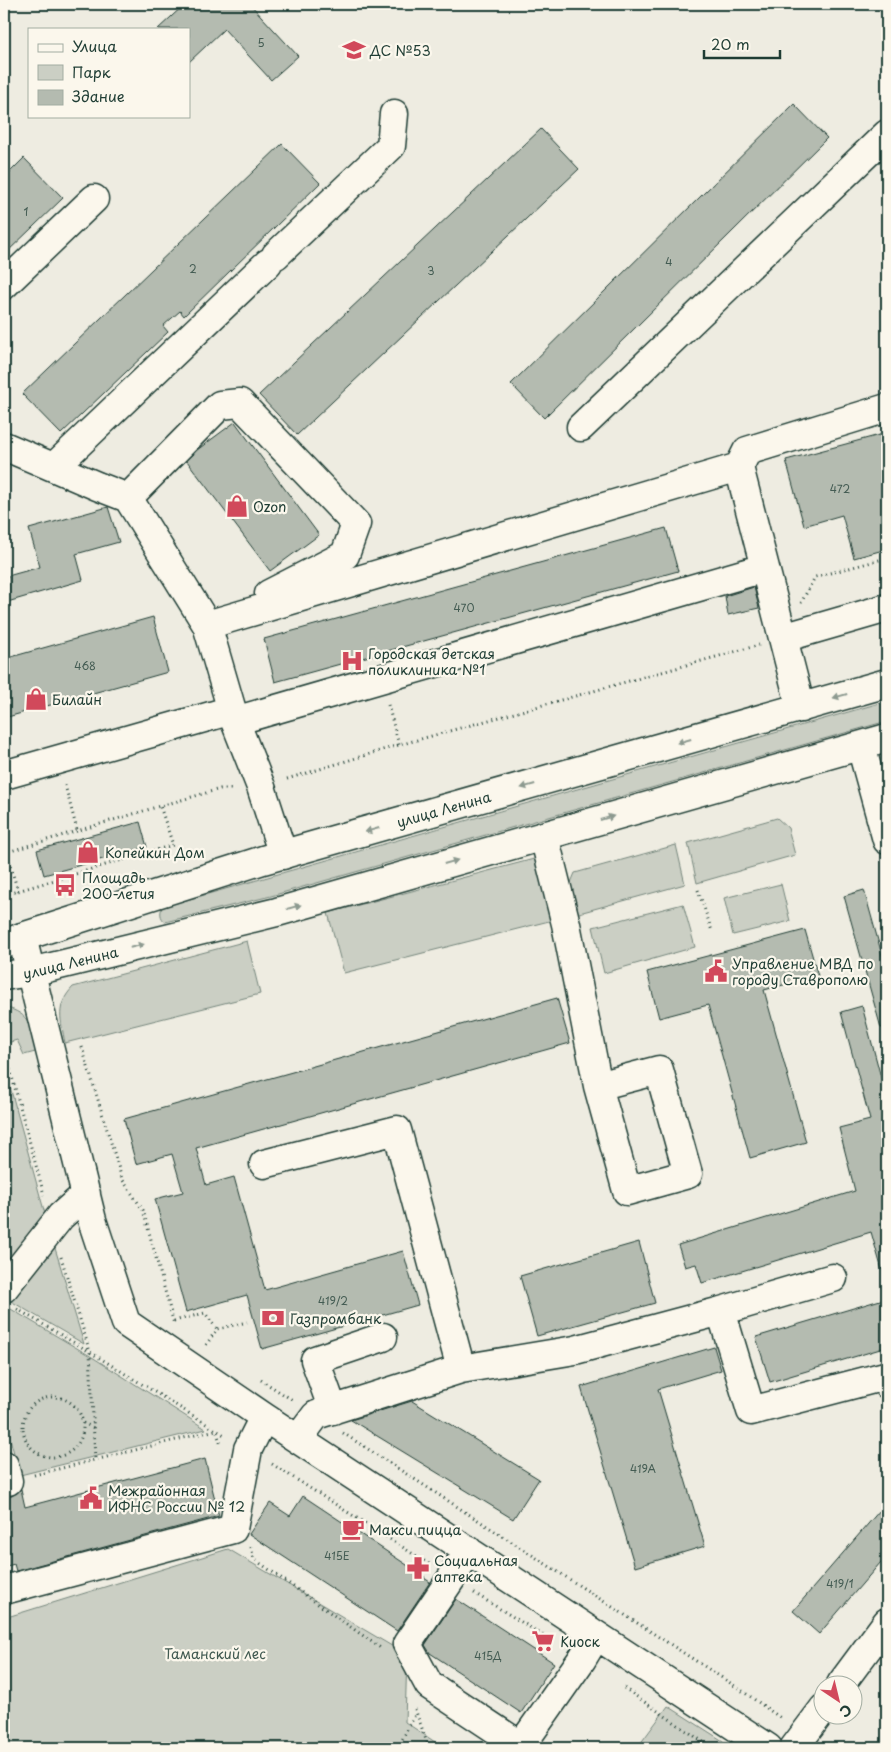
<svg xmlns="http://www.w3.org/2000/svg" width="891" height="1752" font-family="'Playpen Sans',sans-serif">
	<rect width="100%" height="100%" fill="#eeece1"/>
	<filter id="ink" filterUnits="userSpaceOnUse"><feTurbulence type="fractalNoise" baseFrequency=".02" numOctaves="2"/><feDisplacementMap in="SourceGraphic" scale="10" xChannelSelector="R" yChannelSelector="G"/><feConvolveMatrix kernelMatrix="1 2 1 2 8 2 1 2 1" color-interpolation-filters="sRGB"/></filter>
	<g filter="url(#ink)">
		<path fill="#cbcfc4" stroke="#75867c" d="M887 701V721L271 896 165 922C160 917 160 913 162 907Z
			M777 818 788 828 795 855 697 883 688 843Z
			M676 845 685 884 572 915 567 892 575 873Z
			M534 859 539 867 553 920 344 973 328 913Z
			M781 884 790 921 733 935 724 898Z
			M683 904 695 947 604 973 593 927Z
			M247 941 260 994 65 1043C61 1020 55 1006 73 987Z
			M4 1007C32 1014 30 1027 39 1051L24 1055 17 1040 4 1044Z
			M6 1072 48 1225 17 1264 4 1242V1073Z
			M51 1235 84 1344 4 1297Z
			M4 1305 92 1357 206 1429 20 1475 4 1417Z
			M228 1549 407 1655 405 1722 444 1748H4V1618Z
			M668 1706 734 1748H637Z"/>
		<path fill="#b4bbb0" stroke="#1f3d34" d="M185 4H250L298 56 271 80 224 29 189 62V29H158Z
			M794 104 827 138 544 418 511 384Z
			M541 129 579 169 297 435 259 395Z
			M282 144 320 183 184 316 180 311 163 326 168 332 61 434 22 394Z
			M24 158 63 198 4 255V178Z
			M235 422 319 535 270 571 187 461 197 450Z
			M887 433V549L854 558 842 515 804 526 786 460Z
			M108 507 119 542 76 554 83 580 4 603V577L40 567 29 529Z
			M666 528 678 571 275 682 264 639Z
			M754 587 759 608 728 615 725 596Z
			M153 617 168 672 4 718V659Z
			M140 822 147 847 44 875 37 850Z
			M864 890 887 973V1027L881 1028 844 896Z
			M805 930 818 976 764 990 806 1142 750 1158 708 1005 659 1018 647 972Z
			M557 998 570 1043 196 1148 206 1185 234 1177 265 1290 403 1251 418 1305 262 1349 247 1295 186 1312 155 1199 183 1192 172 1154 136 1164 124 1119Z
			M862 1006 887 1100V1269L882 1270 871 1232 702 1283 696 1264 685 1267 678 1245 855 1191 839 1128 870 1120 841 1012Z
			M639 1242 655 1303 537 1336 520 1276Z
			M887 1298V1347L770 1382 756 1337Z
			M714 1347 721 1370 658 1389 705 1546 635 1567 581 1387Z
			M412 1401 539 1479 513 1519 351 1420Z
			M205 1459 219 1516 16 1571 14 1564 4 1567V1496H12L21 1489 25 1507Z
			M303 1496 425 1577 424 1578 430 1582 397 1631 249 1534 270 1503 290 1516Z
			M887 1502V1555L819 1634 793 1611Z
			M456 1599 554 1663 521 1713 430 1653 425 1645Z"/>
		<g fill="none" stroke-linecap="round" stroke-linejoin="round">
			<defs>
				<path id="minor" d="M276 255 391 146 394 114
					M4 285 94 199
					M581 427 887 134
					M4 446 97 486 128 498 207 625 235 721 261 787 283 855
					M54 467 268 263
					M128 498 220 405 240 403 356 524 345 555 269 594
					M207 625 739 467
					M783 638 887 608
					M801 708 739 467 747 451 887 408
					M235 721 764 568
					M861 746 887 840
					M4 775 232 710
					M544 836 566 924 598 1086 627 1191 688 1174 659 1070 598 1086
					M22 937 92 1220 126 1323 264 1417 768 1748
					M264 1164 397 1130 461 1369
					M4 1288 61 1216 86 1194
					M721 1311 751 1411 885 1376 887 1384
					M333 1410 315 1360 383 1337
					M298 1439 316 1415 461 1369 575 1350 721 1311 833 1278
					M4 1465 8 1481
					M468 1550 451 1579 407 1644 429 1685 521 1746 582 1659 596 1636
					M4 1590 233 1529 248 1449 264 1417
					M841 1684 887 1622
					M794 1748 824 1708"/>
				<g id="major">
					<path id="s1" d="M4 944 22 937 263 860 887 683"/>
					<path id="s2" d="M4 976 31 972 277 912 887 738"/>
				</g>
			</defs>
			<use href="#minor" stroke="#1f3d34" stroke-width="31"/>
			<use href="#major" stroke="#1f3d34" stroke-width="31"/>
			<path stroke="#1f3d34" stroke-width="3" stroke-dasharray="1 4" stroke-linecap="butt" d="M801 603 815 577 887 558
				M388 705 399 745
				M287 779 399 745 759 645
				M65 785 77 830
				M6 852 18 891
				M4 853 160 806 220 789H234
				M698 890 712 931
				M4 895 173 845 160 806
				M82 1047 122 1179 143 1210 174 1324
				M4 1051H5L44 1195
				M4 1068 9 1066
				M61 1257 90 1352 216 1430 221 1445
				M17 1309 90 1352 95 1461
				M174 1321 205 1313 217 1329
				M206 1345 217 1329 247 1322
				M261 1380 294 1401
				M23 1427a30 30 0 1 1 60 0a30 30 0 1 1-60 0Z
				M83 1423 94 1428
				M343 1433 741 1690 782 1719
				M272 1464 429 1564
				M34 1475 216 1430 226 1436
				M251 1547 254 1559 382 1649
				M474 1593 554 1642
				M624 1688 712 1748
				M415 1709 429 1748
				M398 1748 416 1713"/>
			<use href="#minor" stroke="#fbf7ec" stroke-width="28"/>
			<use href="#major" stroke="#fbf7ec" stroke-width="28"/>
		</g>
		<defs><path id="oneway-solid" d="M-6-.8H1V-3.2L6.5 0L1 3.2V.8H-6Z" transform="scale(1.25)"/></defs>
		<g fill="#8d9a90">
			<use href="#oneway-solid" transform="translate(840 696) rotate(164)"/>
			<use href="#oneway-solid" transform="translate(684 741) rotate(164)"/>
			<use href="#oneway-solid" transform="translate(528 786) rotate(164)"/>
			<use href="#oneway-solid" transform="translate(607 818) rotate(-16)"/>
			<use href="#oneway-solid" transform="translate(372 830) rotate(164)"/>
			<use href="#oneway-solid" transform="translate(451 862) rotate(-16)"/>
			<use href="#oneway-solid" transform="translate(294 907) rotate(-16)"/>
			<use href="#oneway-solid" transform="translate(137 946) rotate(-14)"/>
		</g>
	</g>
	<defs>
		<symbol id="school-bare" viewBox="-9 -9 18 18"><path d="M0-5L7-2L0 1L-7-2ZM-4 1L0 2.5L4 1V4Q0 6-4 4Z" fill="#d1495b" stroke="#fbf7ec" stroke-width="2.5" paint-order="stroke"/></symbol>
		<symbol id="shop-bare" viewBox="-9 -9 18 18"><path d="M-5-2.5h2.3a2.7 3.5 0 0 1 5.4 0H5L5.5 6h-11ZM-1.5-2.5h3a1.5 2.3 0 0 0-3 0Z" fill="#d1495b" stroke="#fbf7ec" stroke-width="2.5" paint-order="stroke"/></symbol>
		<symbol id="hospital-bare" viewBox="-9 -9 18 18"><path d="M-5-5h3v3.5h4V-5h3V5h-3V1.5h-4V5h-3Z" fill="#d1495b" stroke="#fbf7ec" stroke-width="2.5" paint-order="stroke"/></symbol>
		<symbol id="bus-bare" viewBox="-9 -9 18 18"><path d="M-5-6H5V4H4V6H2V4H-2V6H-4V4H-5ZM-3.5-4V0h7V-4ZM-3.5 1.2v1.5H-2V1.2ZM2 1.2v1.5H3.5V1.2Z" fill="#d1495b" stroke="#fbf7ec" stroke-width="2.5" paint-order="stroke"/></symbol>
		<symbol id="civic-bare" viewBox="-9 -9 18 18"><path d="M-.6-6.5H3V-4.5H.6V-3L4-1V1h2V6H-6V1h2V-1L-.6-3ZM-1.2 2.5V6h2.4V2.5Z" fill="#d1495b" stroke="#fbf7ec" stroke-width="2.5" paint-order="stroke"/></symbol>
		<symbol id="bank-bare" viewBox="-9 -9 18 18"><path d="M-6-4H6V4H-6ZM0-2.3a2.3 2.3 0 1 0 0 4.6a2.3 2.3 0 1 0 0-4.6Z" fill="#d1495b" stroke="#fbf7ec" stroke-width="2.5" paint-order="stroke"/></symbol>
		<symbol id="cafe-bare" viewBox="-9 -9 18 18"><path d="M-5.5-4.5H6V0H3Q3 3.5 0 3.5H-2.5Q-5.5 3.5-5.5 0ZM3-3.2v2h1.7v-2ZM-6 4.5H4V6H-6Z" fill="#d1495b" stroke="#fbf7ec" stroke-width="2.5" paint-order="stroke"/></symbol>
		<symbol id="pharmacy-bare" viewBox="-9 -9 18 18"><path d="M-2-6h4v4h4v4h-4v4h-4v-4h-4v-4h4Z" fill="#d1495b" stroke="#fbf7ec" stroke-width="2.5" paint-order="stroke"/></symbol>
		<symbol id="supermarket-bare" viewBox="-9 -9 18 18"><path d="M-6-5.5h2.5l.6 2H6L4.5 2H-2.5L-4.4-4H-6ZM-1.5 3.2a1.3 1.3 0 1 0 .1 0ZM3 3.2a1.3 1.3 0 1 0 .1 0Z" fill="#d1495b" stroke="#fbf7ec" stroke-width="2.5" paint-order="stroke"/></symbol>
	</defs>
	<g fill-rule="evenodd">
		<use href="#school-bare" x="338" y="34" width="32" height="32"/>
		<use href="#shop-bare" x="221" y="490" width="32" height="32"/>
		<use href="#hospital-bare" x="336" y="645" width="32" height="32"/>
		<use href="#shop-bare" x="20" y="683" width="32" height="32"/>
		<use href="#shop-bare" x="72" y="836" width="32" height="32"/>
		<use href="#bus-bare" x="49" y="869" width="32" height="32"/>
		<use href="#civic-bare" x="700" y="955" width="32" height="32"/>
		<use href="#bank-bare" x="257" y="1302" width="32" height="32"/>
		<use href="#civic-bare" x="75" y="1482" width="32" height="32"/>
		<use href="#cafe-bare" x="337" y="1513" width="32" height="32"/>
		<use href="#pharmacy-bare" x="402" y="1552" width="32" height="32"/>
		<use href="#supermarket-bare" x="527" y="1625" width="32" height="32"/>
	</g>
	<g text-anchor="middle" dominant-baseline="central" stroke-width="4.5" stroke-linejoin="round" paint-order="stroke">
		<g font-size="11" fill="#445c53">
			<text x="261" y="42">5</text>
			<text x="26" y="211">1</text>
			<text x="669" y="261">4</text>
			<text x="193" y="268">2</text>
			<text x="431" y="270">3</text>
			<text x="840" y="488">472</text>
			<text x="464" y="607">470</text>
			<text x="85" y="665">468</text>
			<text x="333" y="1300">419/2</text>
			<text x="643" y="1468">419А</text>
			<text x="337" y="1555">415Е</text>
			<text x="840" y="1583">419/1</text>
			<text x="488" y="1655">415Д</text>
		</g>
		<g font-size="14" fill="#1f3d34" stroke="#fbf7ec" text-anchor="start">
			<text x="370" y="50">ДС №53</text>
			<text x="253" y="506">Ozon</text>
			<text x="368" y="653">Городская детская<tspan x="368" dy="16">поликлиника №1</tspan></text>
			<text x="52" y="699">Билайн</text>
			<text x="105" y="852">Копейкин Дом</text>
			<text x="82" y="877">Площадь<tspan x="82" dy="16">200-летия</tspan></text>
			<text x="732" y="963">Управление МВД по<tspan x="732" dy="16">городу Ставрополю</tspan></text>
			<text x="290" y="1318">Газпромбанк</text>
			<text x="108" y="1490">Межрайонная<tspan x="108" dy="16">ИФНС России № 12</tspan></text>
			<text x="369" y="1529">Макси пицца</text>
			<text x="434" y="1560">Социальная<tspan x="434" dy="16">аптека</tspan></text>
			<text x="560" y="1641">Киоск</text>
		</g>
		<g font-size="14" fill="#1f3d34" stroke="#fbf7ec">
			<text stroke="none"><textPath href="#s1" startOffset="460">улица Ленина</textPath></text>
			<text stroke="none"><textPath href="#s2" startOffset="68">улица Ленина</textPath></text>
		</g>
		<g font-size="14" fill="#415a51" stroke="#fbf7ec">
			<text x="215" y="1653">Таманский лес</text>
		</g>
	</g>
	<rect width="891" height="1752" fill="none" stroke="#fbf7ec" stroke-width="20"/>
	<rect x="10" y="10" width="871" height="1732" fill="none" stroke="#1f3d34" stroke-width="2" filter="url(#ink)"/>
	<rect x="28" y="28" width="162" height="90" fill="#fbf7ec" stroke="#a3ada2"/>
	<rect x="38" y="44" width="25" height="8" fill="#fbf7ec" stroke="#a3ada2"/>
	<text x="72" y="52" font-size="15" fill="#1f3d34">Улица</text>
	<rect x="38" y="65" width="25" height="15" fill="#cbcfc4" stroke="#a3ada2"/>
	<text x="72" y="78" font-size="15" fill="#1f3d34">Парк</text>
	<rect x="38" y="90" width="25" height="15" fill="#b4bbb0" stroke="#a3ada2"/>
	<text x="72" y="102" font-size="15" fill="#1f3d34">Здание</text>
	<g transform="translate(838 1700) rotate(145)"><circle r="24" fill="#fbf7ec" stroke="#a3ada2"/>
	<path d="M0-4L9 19L0 12L-9 19Z" fill="#d1495b"/>
	<text y="-8" font-size="14" font-weight="bold" text-anchor="middle" fill="#1f3d34">С</text>
	</g>
	<path d="M704 50v8h76v-8" fill="none" stroke="#1f3d34" stroke-width="2.5"/>
	<text x="711" y="50" font-size="15" fill="#1f3d34" stroke="#fbf7ec" stroke-width="4" paint-order="stroke">20 m</text>
</svg>
